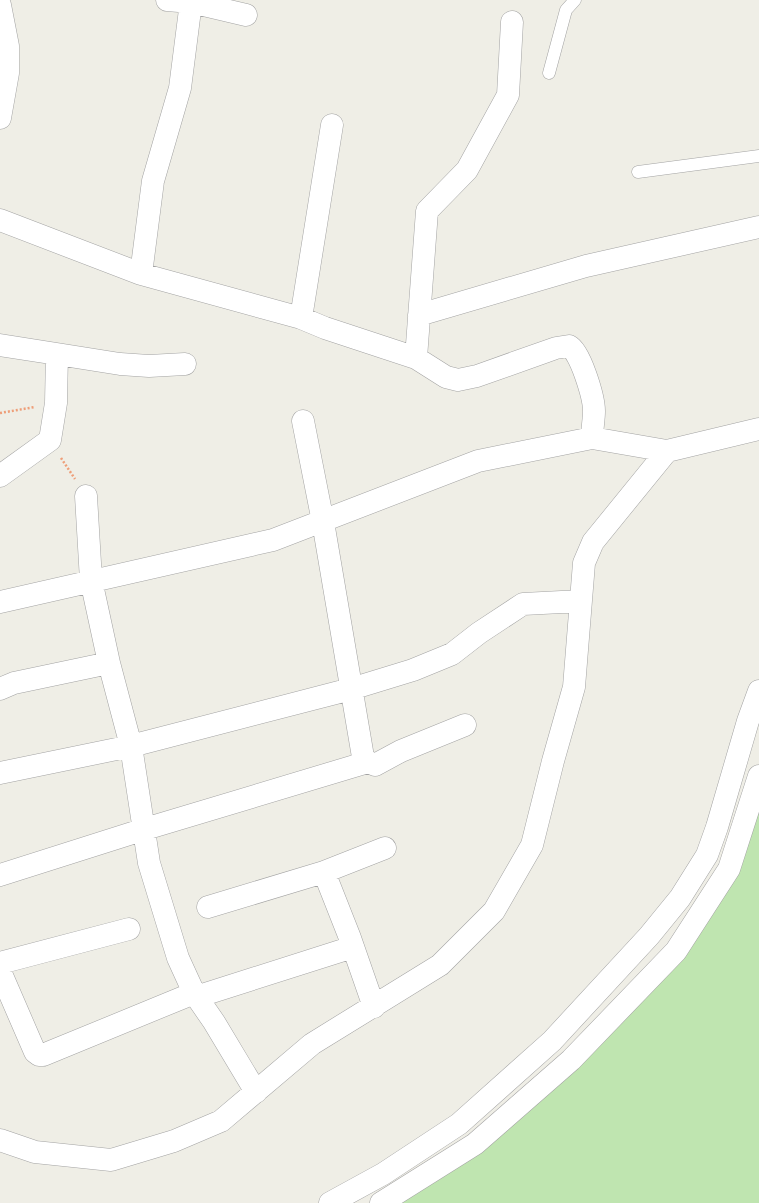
<svg xmlns="http://www.w3.org/2000/svg" width="759" height="1203" font-family="Lato,sans-serif">
	<rect width="100%" height="100%" fill="#efeee6"/>
	<path fill="#bfe5b0" d="M759 773V1203H383L435 1171 683 946Z"/>
	<g fill="none" stroke-linecap="round" stroke-linejoin="round">
		<defs>
			<path id="lane" d="M549 73 566 10 575 0
				M638 172 759 156"/>
			<path id="street" d="M167 0 191 2 246 15
				M191 2 180 88 153 181 141 274 301 318 325 328 416 358 446 377 458 380 477 376 556 348 569 346C580 351 594 397 594 411 594 420 592 429 592 438
				M0 5 8 46V73L0 118
				M0 220 141 274
				M419 315 586 266 759 227
				M301 318 332 125
				M0 345 57 354 56 403 50 440 0 476
				M57 354 120 364 149 366 185 364
				M416 358 427 211 467 170 508 95 512 22
				M303 421 323 522 363 757 368 762 375 765 401 751 465 725
				M86 496 91 580 109 663 131 746 351 689 413 670 452 654 479 633 523 604 581 601
				M0 602 273 540 478 461 592 438 667 451 759 429
				M0 689 14 683 109 663
				M0 773 131 746 149 863 178 958 194 993 214 1022 256 1092
				M324 872 350 938 374 1007
				M0 875 145 829 368 762
				M208 907 324 872 385 848
				M0 963 129 929
				M0 971 35 1052 39 1055H43L194 993
				M196 997 353 947
				M0 1140 35 1152 111 1160 174 1141 221 1121 312 1044 440 965 494 911 532 845 553 761 574 687 584 563 593 542 667 451
				M330 1203 383 1174 459 1124 552 1041 649 936 680 898 707 855 717 827 748 721 759 691
				M381 1203 475 1144 571 1060 676 951 729 869 759 776"/>
		</defs>
		<use href="#lane" stroke="#a3a3a3" stroke-width="13"/>
		<use href="#street" stroke="#a3a3a3" stroke-width="23"/>
		<path stroke="#ee9e78" stroke-width="2.5" stroke-dasharray="2 2" stroke-linecap="butt" d="M0 413 35 407
			M61 458 75 479"/>
		<use href="#lane" stroke="#fff" stroke-width="12"/>
		<use href="#street" stroke="#fff" stroke-width="22"/>
	</g>
</svg>
